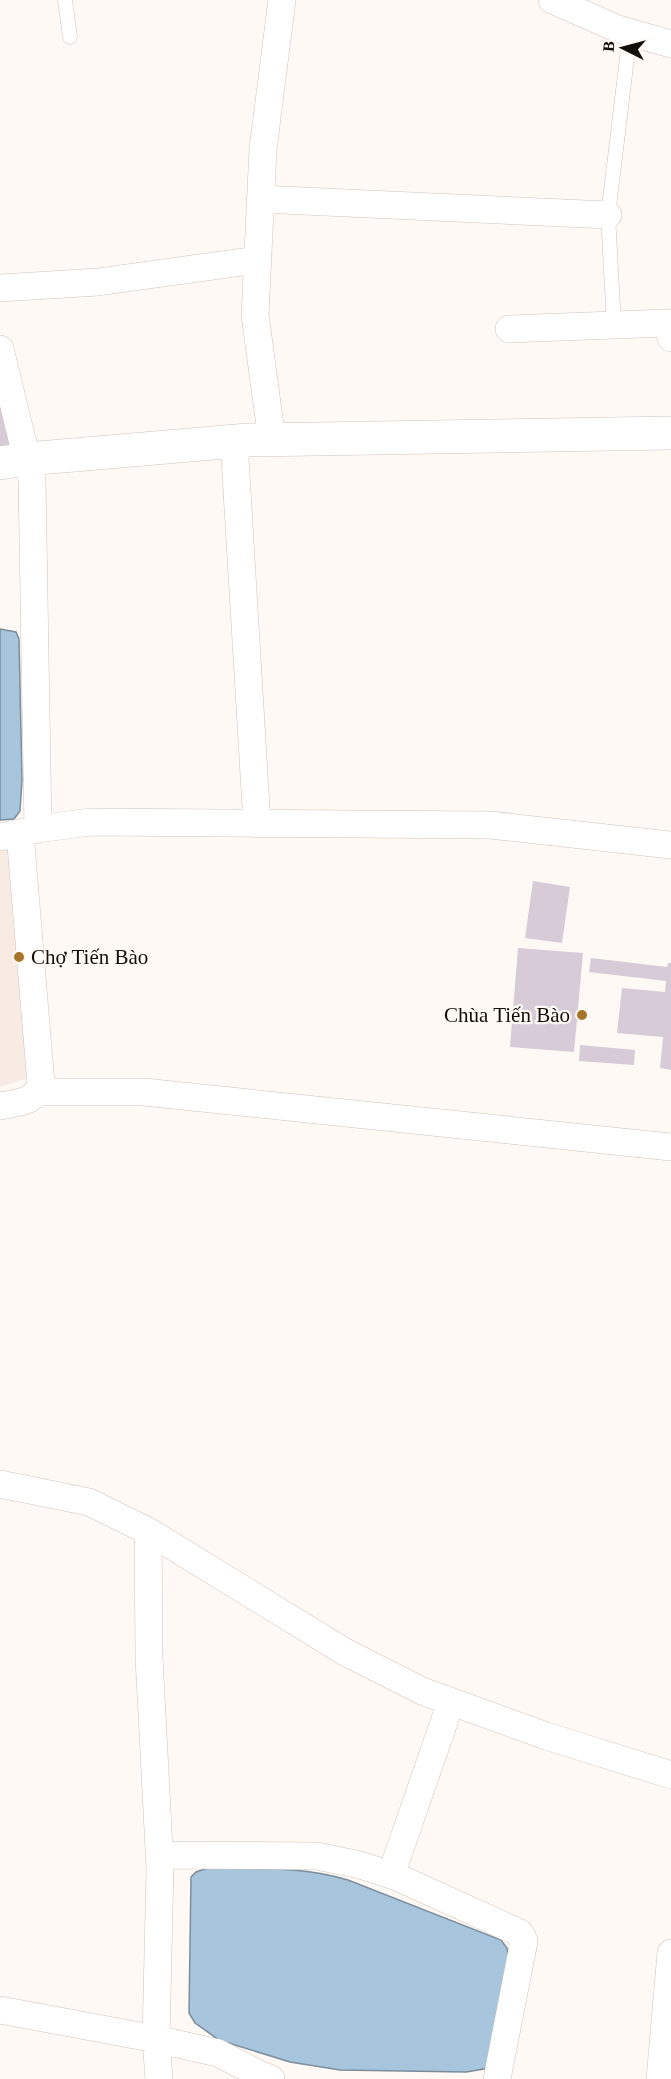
<svg xmlns="http://www.w3.org/2000/svg" width="671" height="2079" font-family="'Times New Roman',serif">
	<rect width="100%" height="100%" fill="#fff9f5"/>
	<path fill="#f7ebe3" d="M26 838 50 1071 0 1087V843Z"/>
	<path fill="#a7c5dc" stroke="#7a8e9d" stroke-width="1.5" d="M0 629 16 632 19 639 22 780 20 811 14 819 0 820Z
		M208 1868C255 1869 303 1866 348 1880L501 1940 507 1948 508 1956 490 2063 484 2069 466 2072 340 2070 290 2062 219 2040 195 2023 189 2013 191 1877 196 1872Z"/>
	<path fill="#d6cbd6" d="M0 402 15 452 0 455Z
		M533 881 570 887 562 943 525 938Z
		M518 948 583 953 574 1052 510 1047Z
		M591 958 667 967 668 963H671V1070L660 1068 663 1037 617 1033 622 988 665 992 666 981 589 972Z
		M580 1045 635 1050 634 1065 579 1061Z"/>
	<g fill="none" stroke-linecap="round" stroke-linejoin="round">
		<defs>
			<path id="lane" d="M65 0 70 37
				M614 325 608 215 630 33"/>
			<path id="street" d="M552 0 618 29 671 44
				M260 199 608 215
				M0 288 98 282 257 260
				M509 329 667 323 671 338
				M0 349 32 480 38 829
				M272 440 255 315 263 149 282 0
				M234 441 257 824
				M0 837 38 829 90 822 490 825 671 845
				M39 1092H144L671 1147
				M0 1106C18 1102 35 1103 41 1084L20 833
				M0 1484 89 1502 148 1531 149 1657 160 1868 156 2039 159 2079
				M148 1531 345 1652 422 1691 546 1736 671 1775
				M159 1855 317 1856 360 1865 397 1877 520 1933 524 1941 497 2079
				M391 1875 451 1702
				M0 2010 156 2039 218 2053 259 2074 271 2079
				M660 2079 671 1953"/>
			<path id="secondary" d="M0 463 27 459 248 440 671 433"/>
		</defs>
		<use href="#lane" stroke="#d0c3b9" stroke-width="15"/>
		<use href="#street" stroke="#d0c3b9" stroke-width="28"/>
		<use href="#secondary" stroke="#d0c3b9" stroke-width="34"/>
		<use href="#lane" stroke="#fff" stroke-width="14"/>
		<use href="#street" stroke="#fff" stroke-width="27"/>
		<use href="#secondary" stroke="#fff" stroke-width="33"/>
	</g>
	<g fill="#a6742a" stroke="#fff9f5" stroke-width="2">
		<circle cx="19" cy="957" r="6"/>
		<circle cx="582" cy="1015" r="6"/>
	</g>
	<g text-anchor="middle" dominant-baseline="central" stroke-width="4.5" stroke-linejoin="round" paint-order="stroke">
		<g font-size="21" fill="#120e0a" stroke="#fff9f5" text-anchor="start">
			<text x="31" y="957">Chợ Tiến Bào</text>
			<text x="570" y="1015" text-anchor="end">Chùa Tiến Bào</text>
		</g>
	</g>
	<g transform="translate(623 48) rotate(276)" stroke="#fff9f5" stroke-width="4.5" paint-order="stroke">
	<path d="M0-4.5L10 22L0 15L-10 22Z" fill="#120e0a"/>
	<text y="-9" font-size="16" font-weight="bold" text-anchor="middle" fill="#120e0a">B</text>
	</g>
</svg>
